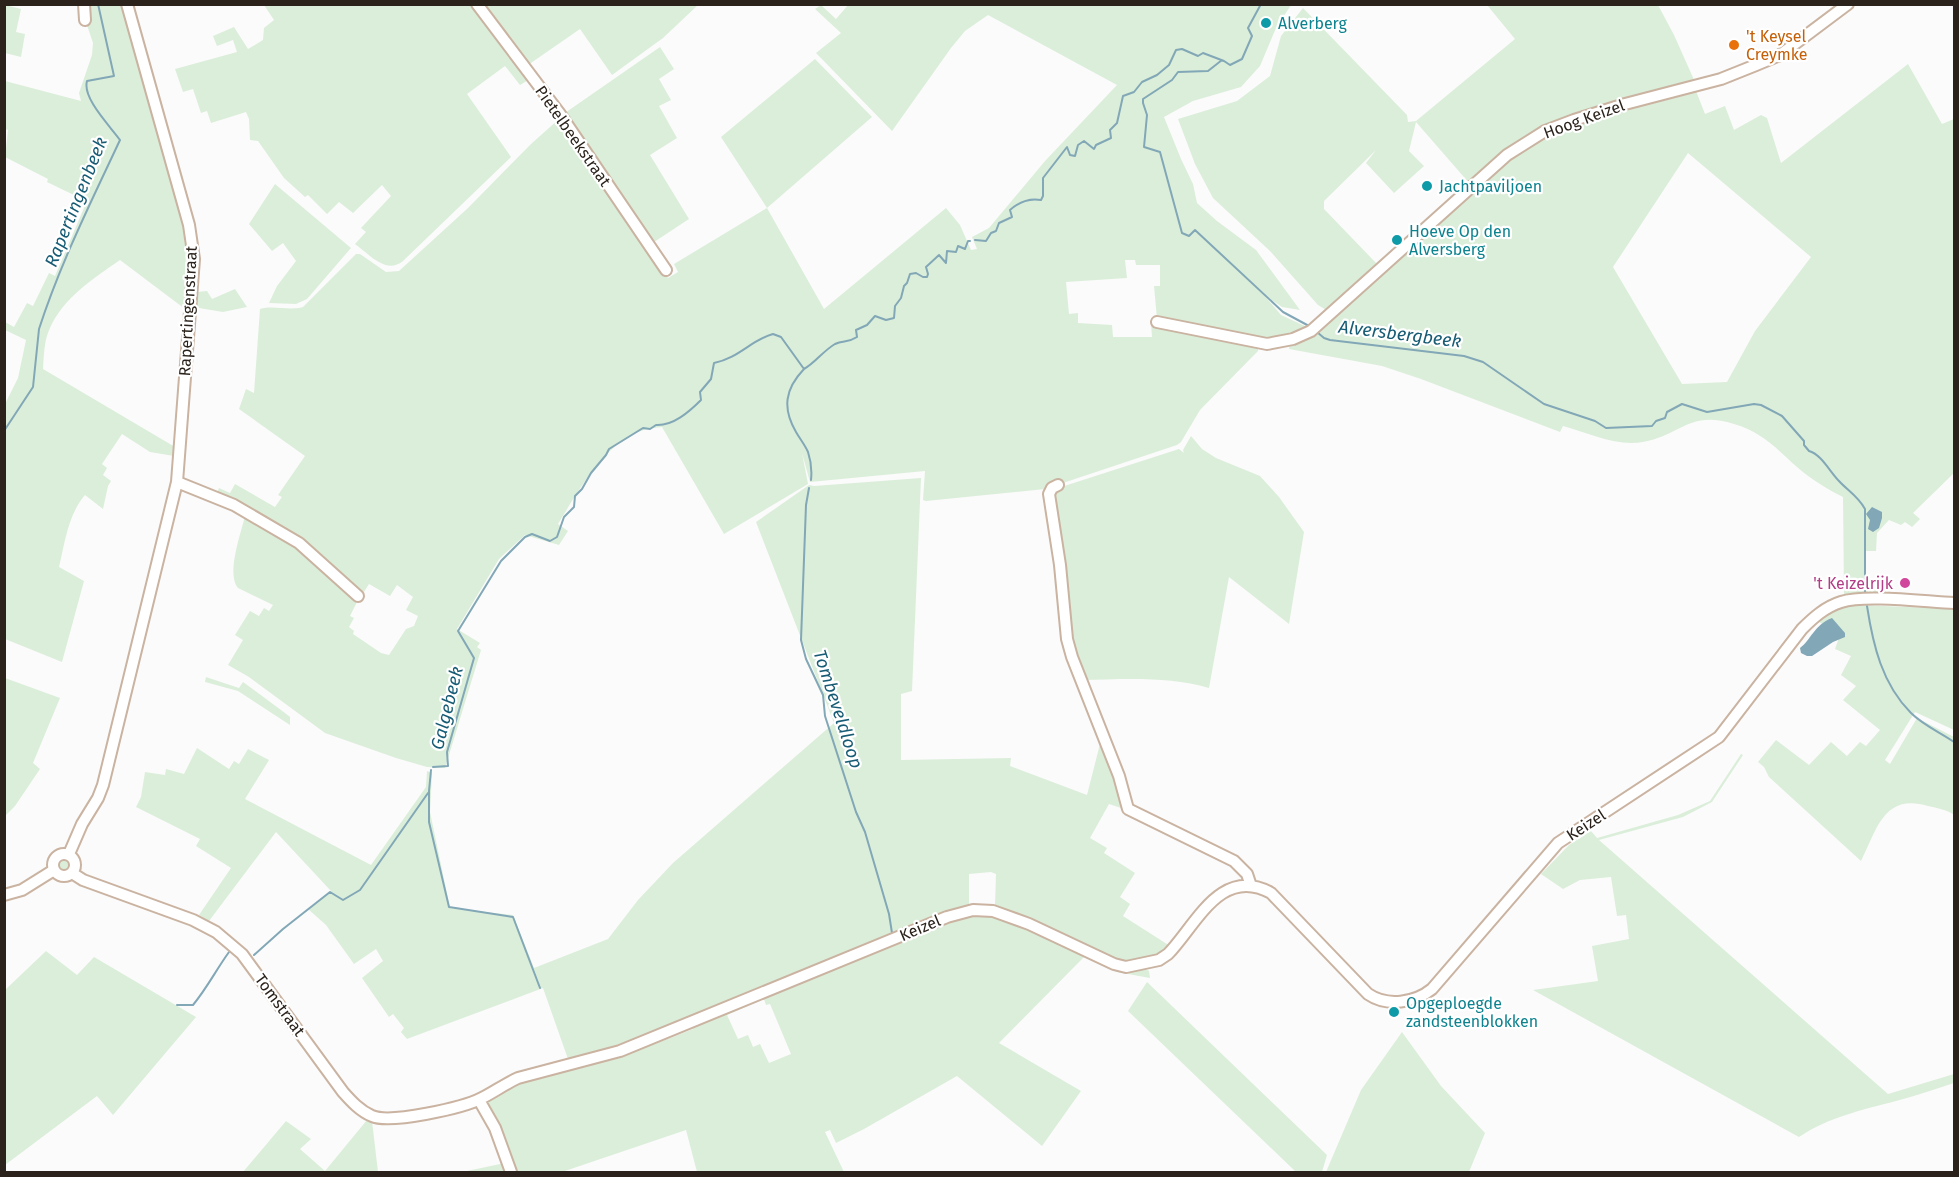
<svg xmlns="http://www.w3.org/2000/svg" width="1959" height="1177" font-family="'Fira Sans',sans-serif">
	<rect width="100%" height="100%" fill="#fbfbfb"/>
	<path fill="#dbeeda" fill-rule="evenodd" d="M474 4 530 79 520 85 505 66 467 94 511 157 403 261C386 275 369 254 355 244L366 232 361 228 391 196 382 185 353 213 339 202 327 214 308 195 305 197 284 178 258 141 250 140 249 119 246 112 211 123 207 111 201 113 193 89 183 92 175 69 237 52 233 40 217 46 213 36 234 27 248 49 263 40 264 28 274 20 264 5Z
		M849 4 1291 5 1276 28 1260 66 1241 87 1193 101 1164 117 1181 159 1193 184 1197 203 1217 221 1256 250 1300 310 1282 307 1264 295 1281 315 1307 327 1306 331 1300 334 1260 341 1157 319 1154 286H1160V265H1136L1135 260H1125L1127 278 1066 282 1069 314 1078 313V323L1112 325 1113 337H1152L1151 323 1255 346 1258 348V351L1200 410 1181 442 1177 445 1045 489 926 501 923 500 925 471 810 482 802 453 808 484 724 534 662 427C656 428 650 428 644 430 606 440 577 493 558 524L568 531 559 545 525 535 499 559 457 629 480 643 477 647 481 650 445 768 427 767 396 758 325 733 249 677 228 665 243 640 235 635 250 611 259 616 264 608 269 611 273 605 238 588C226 574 241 533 245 516L286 540 358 600 350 616 354 618 349 627 354 631 353 634 381 653 389 655 406 629 414 626 418 616 406 610 413 597 397 585 390 596 369 584 362 595 311 546 217 493 219 488 230 493 235 484 275 507 282 497 278 495 305 456 239 409 246 389 254 393 260 309C274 305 289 311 303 307L356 254H360L386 272 399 271 468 208 531 144 559 119 668 278 678 272 674 264 767 208 721 137 815 59 872 117 767 208 824 309 946 208 960 225 971 250 977 249 972 237 989 228 1045 161 1117 85 988 15 965 31 951 48 892 131 816 53 841 33 815 9 821 5 836 19Z
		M5 5 21 9 16 32 25 34 21 57 5 53Z
		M86 5H121L182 222C188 252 185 278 185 309L120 260C94 278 63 298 50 328 44 340 44 355 43 369L175 447 174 456 150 452 122 434 102 464 107 468 103 475 111 481 108 486 103 509 85 495C68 515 65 542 59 567L84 581 62 662 5 639 4 406 18 378 26 340 5 330V322L14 327 27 303 33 306 49 273 55 276 84 208 82 199 47 182 48 179 5 157 8 130 5 129V81L81 101 79 93 92 55 93 43 86 22Z
		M482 5H698L663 38 612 75 580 29 528 65Z
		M1487 5H1658L1674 35 1695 82 1571 117 1470 184 1416 122 1409 151 1424 166 1394 193 1366 163 1376 150 1324 201V209L1378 265 1518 152 1547 135 1643 103 1696 91 1705 114 1725 106 1734 130 1761 115 1767 118 1781 163 1908 64 1942 124 1954 119V473L1913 513 1920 519 1912 527 1905 522 1901 525 1889 520 1877 533 1876 551H1864L1866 580 1878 581V593L1844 595 1843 497C1827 489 1811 479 1797 467 1777 449 1762 432 1734 424 1689 410 1682 435 1643 442 1617 447 1589 433 1563 426L1560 432 1421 379 1382 366 1289 349 1290 344C1310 340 1323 331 1336 316L1318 305 1270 251 1213 198 1195 164 1178 119 1237 101 1270 76 1281 36 1303 8 1407 115 1408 122 1416 121 1515 39ZM1688 153 1811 257 1755 331 1727 382 1682 384 1613 267Z
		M660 47 674 69 659 79 671 100 659 106 677 138 650 155 689 219 651 244 562 115Z
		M275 184 351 248 307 299 296 304 269 303 277 286 296 261 283 243 272 251 249 224Z
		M235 289 247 307 223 312 199 308 196 306 197 292 207 291 212 299Z
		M1191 436 1202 449 1216 458 1260 476 1279 497 1304 532 1289 624 1229 577 1209 688C1169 676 1124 679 1083 680L1072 648 1053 498 1055 489 1179 449 1184 453 1183 450Z
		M921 478 912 691 901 694V760L1011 758 1010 766 1087 795 1101 740 1116 779 1124 809 1109 804 1090 838 1107 848 1104 853 1135 873 1120 897 1130 904 1123 916 1170 946 1157 956 1134 962 1123 961 1111 958 1009 910 995 905 996 874 991 872 969 874V905L934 917 957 918 969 915H993L1038 933 1084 956 1086 955 1144 968 1149 971 1150 978 1117 972 1084 957 999 1043 1081 1091 1042 1146 957 1076 864 1129 836 1143 830 1130 825 1132 844 1172H697L686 1130 562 1172H515L488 1106V1101C514 1077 567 1072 601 1062 632 1053 663 1041 693 1029L690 1019 591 1054 568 1059 543 988 407 1039 401 1032 404 1028 393 1014 389 1017 362 978 383 961 376 949 354 964 326 925 308 909 331 891 276 832 209 921 199 915 231 868 196 846 200 839 136 807 141 797 145 772 165 775 166 769 184 774 197 748 229 769 234 761 239 764 248 749 269 760 245 799 371 865 426 787 427 771 432 773 430 812 450 908 513 915 534 968 608 939 638 900 673 863 834 723 756 522 809 485 814 486ZM764 999 766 1005 770 1004 791 1054 769 1063 760 1044 753 1047 748 1035 738 1039 727 1015Z
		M1860 605 1954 609V730L1915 712 1885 760 1890 764 1917 718 1954 737V815C1948 810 1937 808 1928 806 1884 793 1877 829 1861 861L1769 777 1764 767 1758 762 1776 740 1809 765 1831 742 1847 756 1860 742 1866 746 1880 730 1843 700 1856 686 1841 675 1851 656 1835 649 1840 635 1816 620 1845 606Z
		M206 677 239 688 243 682 285 713 290 717V725L238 691 205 682Z
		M5 678 60 698 33 763 40 769 15 806 5 816Z
		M1741 754 1743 755 1712 802 1683 817 1599 840 1888 1094 1954 1074V1083C1935 1089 1915 1096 1896 1101 1862 1110 1829 1117 1799 1137L1533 990 1598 981 1592 946 1629 939 1626 915 1617 916 1611 877 1580 880 1563 889 1541 874 1569 845 1591 831 1597 838 1678 815 1710 801Z
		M58 864a7 7 0 1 1 14 0a7 7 0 1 1-14 0Z
		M46 951 77 975 94 957 196 1017 113 1115 97 1096 5 1165V990Z
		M1147 982 1327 1155 1322 1172H1296L1128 1011Z
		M1402 1032 1441 1086 1485 1133 1469 1172H1326L1361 1090Z
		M367 1120 372 1121 378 1172H243L286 1121 311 1139 300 1149 325 1171Z
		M505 1163 508 1172H462Z"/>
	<path fill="#82a7b6" d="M1872 507 1882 512V518L1879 528 1873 532 1868 529 1870 520 1866 514Z
		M1832 618 1845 633V637L1833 642 1812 656H1807L1801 653 1800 648C1810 641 1815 624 1832 618Z"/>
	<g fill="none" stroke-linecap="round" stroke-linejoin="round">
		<path stroke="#82a7b6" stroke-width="2" d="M1222 60 1208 71 1178 72 1172 80 1143 99V103L1147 115 1144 147 1160 152 1182 233 1189 236 1195 230 1283 312 1309 326
			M975 240 986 241 991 233 996 231 999 223 1012 217 1010 210C1019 202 1030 198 1041 200L1043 196V178L1067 147 1070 155 1075 156 1078 145 1084 141 1094 149 1096 145 1111 138 1110 130 1117 123 1123 96 1134 92 1142 82 1157 75 1169 65 1176 50 1182 49 1198 56 1203 53 1224 61 1230 65 1242 59 1252 36 1248 28 1261 4
			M1317 332 1324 338 1330 340 1464 356 1483 362 1544 404 1595 421 1606 428 1652 426 1656 421 1665 418 1667 412 1682 404 1707 412 1754 404 1761 405 1782 416 1804 441V445L1809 451C1821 454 1830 472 1839 481 1847 490 1858 496 1865 509V594
			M804 369C785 389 782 408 796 432 800 439 805 445 808 452 811 461 812 471 811 480
			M4 431 33 387 39 329C60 264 91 202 120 140 110 126 82 98 87 81L114 76 98 4
			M809 488 806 505 801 640 806 659 823 695 825 716 856 812 865 832 889 914 892 933
			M1867 606C1873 645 1882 684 1911 713 1923 725 1941 733 1954 742
			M433 767 448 766 447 752 474 658 458 631 501 561 525 537 532 534 550 541 557 537 564 517 574 507 575 496 582 489 591 473 606 455 609 449 643 428 650 429 656 425C673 426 689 412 701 400L700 392 711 379 714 363C739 358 751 340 773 334L781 337 804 369C815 363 823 351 835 344 843 340 848 343 857 337L856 330 867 325 875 316 886 320 894 318 895 306 901 298 904 286 907 283 910 274 916 273 923 277H927L928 274 926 267 939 255 946 263 947 251 956 252 958 246 965 249 968 241H970
			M431 770 429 791V822L449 907 513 917 540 988
			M254 955 283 929 330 892 343 900 360 890 428 793
			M177 1005H193C207 988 216 970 229 952"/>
		<defs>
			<path id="minor" d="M84 4 85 20
				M477 4 560 114 666 270
				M1157 322 1267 344 1293 339 1311 331 1507 155 1545 131 1574 120 1625 104 1721 79 1756 65 1780 55 1848 4
				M177 482 234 505 299 543 358 596
				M1058 485 1052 488 1049 494 1060 565 1067 639 1072 657 1119 776 1128 809 1234 861 1247 874 1251 886
				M53 865a11 11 0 1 1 22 0a11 11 0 1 1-22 0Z
				M69 854 82 824 98 798 103 785 177 482 194 259 189 225 127 4
				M72 873 83 880 193 920 216 932 242 954 343 1092C351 1101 360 1111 372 1116 390 1124 463 1108 482 1098 494 1092 505 1084 518 1078L620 1051 947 917 973 910 993 911 1029 924 1114 964 1126 967 1159 960 1168 954C1196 925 1221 865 1271 893L1368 994C1387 1007 1415 1003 1432 989L1558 843 1719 737 1802 629C1813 618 1825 607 1841 602 1865 594 1927 602 1954 603
				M4 895 22 890 54 870
				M479 1100 495 1128 511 1172"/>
		</defs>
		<use href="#minor" stroke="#cab3a1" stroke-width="14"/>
		<use href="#minor" stroke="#fff" stroke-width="10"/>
	</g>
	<g fill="#0f9aa8" stroke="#fff" stroke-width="2">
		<circle cx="1266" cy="23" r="6"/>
		<circle cx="1427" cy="186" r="6"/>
		<circle cx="1397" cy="240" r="6"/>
		<circle cx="1394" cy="1012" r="6"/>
	</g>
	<circle fill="#e8710a" stroke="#fff" stroke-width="2" cx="1734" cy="45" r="6"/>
	<circle fill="#d1479c" stroke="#fff" stroke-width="2" cx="1905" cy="583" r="6"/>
	<g text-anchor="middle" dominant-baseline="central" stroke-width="4.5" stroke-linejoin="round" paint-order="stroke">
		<g font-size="16" fill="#0d838f" stroke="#fff" text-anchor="start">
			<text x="1278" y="23">Alverberg</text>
			<text x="1439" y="186">Jachtpaviljoen</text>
			<text x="1409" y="231">Hoeve Op den<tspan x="1409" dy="18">Alversberg</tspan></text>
			<text x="1406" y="1003">Opgeploegde<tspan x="1406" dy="18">zandsteenblokken</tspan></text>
		</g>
		<g font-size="16" fill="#c56008" stroke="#fff" text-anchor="start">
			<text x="1746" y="36">'t Keysel<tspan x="1746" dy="18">Creymke</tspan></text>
		</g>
		<g font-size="16" fill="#2a221b" stroke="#fff">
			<text transform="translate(1584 119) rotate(-20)">Hoog Keizel</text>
			<text transform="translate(573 136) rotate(55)">Pietelbeekstraat</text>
			<text transform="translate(188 311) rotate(-87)">Rapertingenstraat</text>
			<text transform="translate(1586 825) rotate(-33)">Keizel</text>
			<text transform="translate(920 928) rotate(-23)">Keizel</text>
			<text transform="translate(280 1005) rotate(54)">Tomstraat</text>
		</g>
		<g font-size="16" fill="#b23c85" stroke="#fff" text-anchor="end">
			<text x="1893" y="583">'t Keizelrijk</text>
		</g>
		<g font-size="18" font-style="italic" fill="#175c74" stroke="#fff">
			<text transform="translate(76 202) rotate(-68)">Rapertingenbeek</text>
			<text transform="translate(1400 334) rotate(7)">Alversbergbeek</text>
			<text transform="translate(447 708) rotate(-76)">Galgebeek</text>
			<text transform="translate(838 709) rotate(72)">Tombeveldloop</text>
		</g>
	</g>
	<rect width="1959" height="1177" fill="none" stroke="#2a221b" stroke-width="12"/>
</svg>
